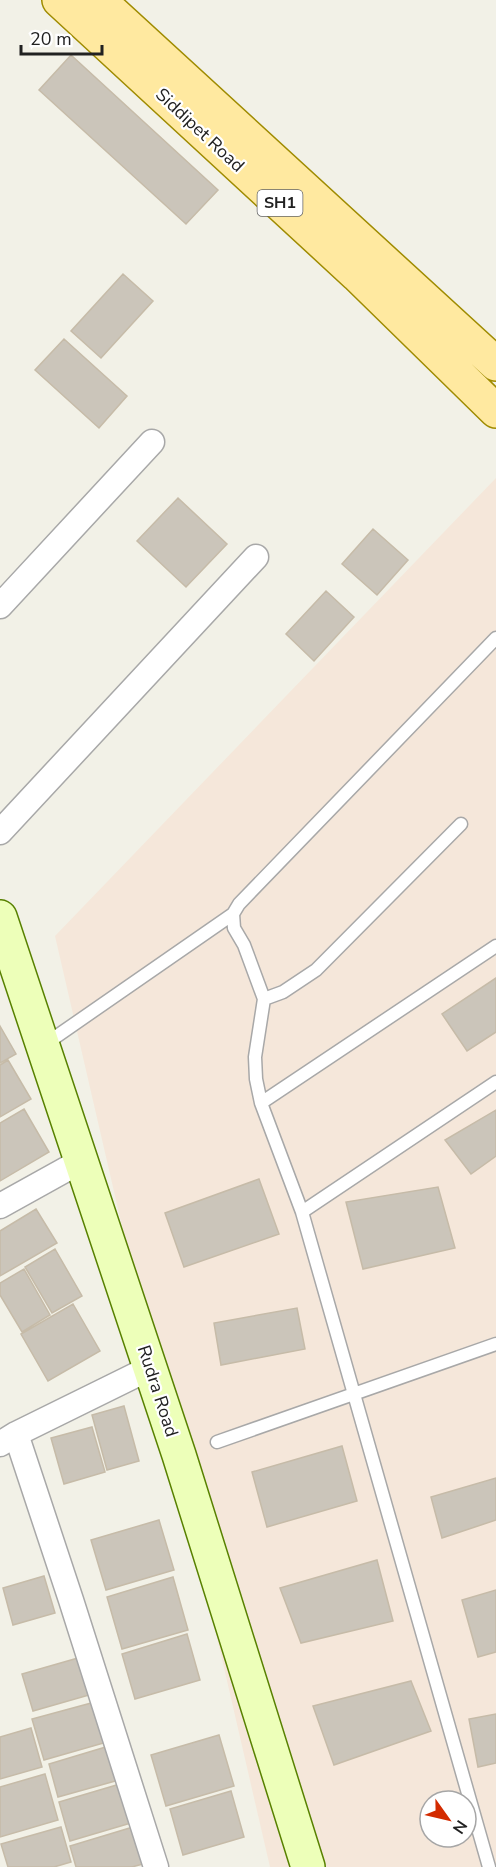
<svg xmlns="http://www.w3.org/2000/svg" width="496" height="1867" font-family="'Nunito Sans',sans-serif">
	<rect width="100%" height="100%" fill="#f2f1e7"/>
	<path fill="#f5e7da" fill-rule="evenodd" d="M496 478V1867H270L55 936ZM430 1801H466V1837H430Z"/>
	<path fill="#cbc5ba" stroke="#c6bba8" stroke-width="1.5" d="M71 55 218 190 186 224 39 90Z
		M123 274 153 301 101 358 71 331Z
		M64 339 127 396 99 428 35 370Z
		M178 498 227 544 186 587 137 541Z
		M373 529 408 560 377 595 342 564Z
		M326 591 354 617 314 661 286 634Z
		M496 978V1032L467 1051 442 1014Z
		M0 1026 16 1054 0 1063Z
		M8 1060 31 1099 0 1117V1065Z
		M24 1109 49 1152 0 1181V1123Z
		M496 1110V1156L471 1174 445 1140Z
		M259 1179 279 1234 184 1267 165 1213Z
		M438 1187 455 1248 363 1269 346 1202Z
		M36 1209 57 1243 0 1276V1231Z
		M55 1249 82 1296 52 1313 25 1267Z
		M24 1269 50 1315 22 1332 0 1295V1283Z
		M73 1304 100 1351 48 1381 21 1334Z
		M297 1308 305 1349 221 1365 214 1323Z
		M124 1406 139 1461 107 1470 92 1415Z
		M92 1427 105 1472 64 1484 51 1438Z
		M342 1446 357 1501 267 1527 252 1472Z
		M496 1478V1520L442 1538 431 1497Z
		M159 1520 174 1570 106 1590 91 1540Z
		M377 1560 393 1621 301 1643 280 1588Z
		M44 1576 55 1613 13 1625 3 1588Z
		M173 1577 188 1630 122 1649 107 1597Z
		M496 1590V1652L478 1657 462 1600Z
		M187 1634 200 1680 135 1699 122 1654Z
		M78 1658 89 1695 33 1711 22 1674Z
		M411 1681 431 1731 334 1765 313 1706Z
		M95 1702 107 1742 44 1760 32 1719Z
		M496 1714V1763L478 1767 469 1719Z
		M31 1728 42 1767 0 1779V1737Z
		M219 1735 234 1786 166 1806 151 1755Z
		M109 1746 119 1780 58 1797 49 1764Z
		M45 1774 58 1820 0 1837V1787Z
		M120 1784 131 1823 70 1841 59 1802Z
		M231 1791 244 1837 183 1855 170 1809Z
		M61 1827 71 1862 54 1867H8L1 1844Z
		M133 1827 143 1864 132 1867H76L70 1846Z"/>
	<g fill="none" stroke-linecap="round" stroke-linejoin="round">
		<defs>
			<path id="lane" d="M264 999 283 992 316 970 461 824
				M44 1045 233 914
				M261 1103 496 946
				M302 1212 496 1082
				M217 1442 496 1344
				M489 1867 302 1212 261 1103 256 1079 255 1057 264 999 244 945 234 928 233 914 239 904 496 638"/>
			<path id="street" d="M0 606 152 442
				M0 832 256 557
				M0 1206 81 1161
				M16 1434 71 1600 156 1867
				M0 1444 16 1434 150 1368"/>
			<path id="secondary" d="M0 917 179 1455 308 1867"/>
			<path id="primary" d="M59 0 357 275 496 411
				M99 0 496 364"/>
		</defs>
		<use href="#lane" stroke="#a8a8a8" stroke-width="15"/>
		<use href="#street" stroke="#a8a8a8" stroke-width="27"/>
		<use href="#secondary" stroke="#588100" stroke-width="36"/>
		<use href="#primary" stroke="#9f8b00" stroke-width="36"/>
		<use href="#lane" stroke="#fff" stroke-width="12"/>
		<use href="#street" stroke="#fff" stroke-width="24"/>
		<use href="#secondary" stroke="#edffb9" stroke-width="33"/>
		<use href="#primary" stroke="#ffe9a0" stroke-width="33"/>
	</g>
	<g text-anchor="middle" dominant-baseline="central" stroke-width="4.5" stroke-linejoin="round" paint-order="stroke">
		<rect fill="#fff" stroke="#646464" stroke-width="1.5" x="257.5" y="190" width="45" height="26" rx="4.5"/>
		<g font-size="16" font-weight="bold" fill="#212121">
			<text x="280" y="203">SH1</text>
		</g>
		<g font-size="18" fill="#212121" stroke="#fff">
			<text transform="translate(200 130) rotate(43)">Siddipet Road</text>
			<text transform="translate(158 1391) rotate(72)">Rudra Road</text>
		</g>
	</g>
	<g transform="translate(448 1819) rotate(124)"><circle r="28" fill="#ffffff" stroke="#a6a6a6" stroke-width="1.5"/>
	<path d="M0-4.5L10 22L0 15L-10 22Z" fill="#d32b00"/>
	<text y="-9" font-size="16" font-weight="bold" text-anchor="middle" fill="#212121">N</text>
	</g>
	<path d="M21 45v9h81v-9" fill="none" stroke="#212121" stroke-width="3"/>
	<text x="30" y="45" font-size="18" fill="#212121" stroke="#ffffff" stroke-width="4.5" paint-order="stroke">20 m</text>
</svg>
